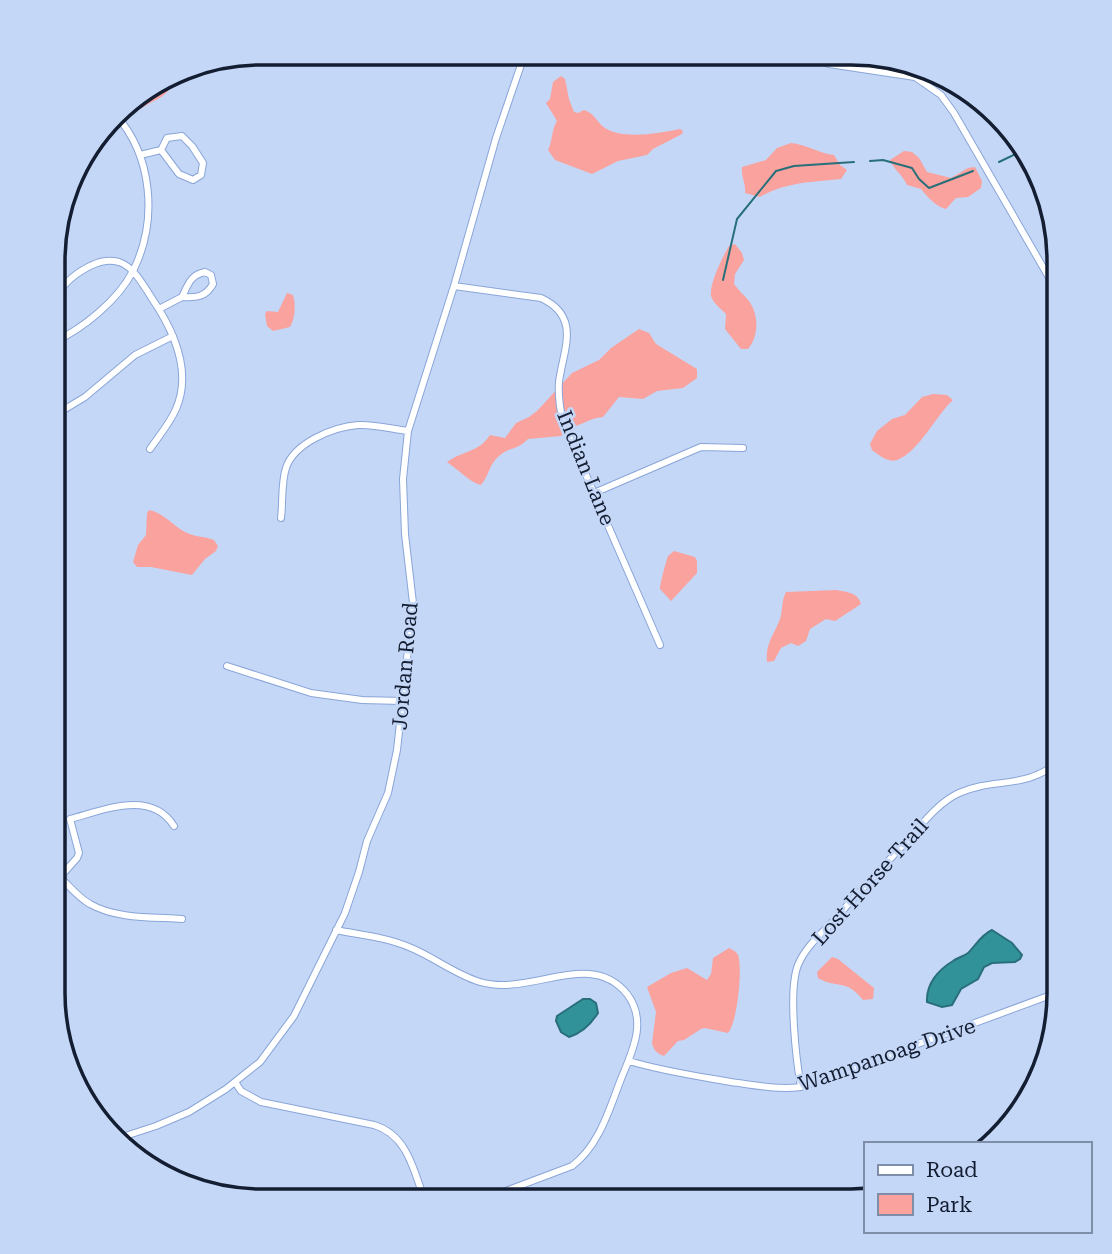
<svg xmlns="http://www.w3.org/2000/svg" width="1112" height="1254" font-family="'Roboto Serif',serif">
	<rect width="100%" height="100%" fill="#c5d7f7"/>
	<path fill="#f9a29e" d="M561 76 565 79 569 99 574 112 578 113 584 110C595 113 597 123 605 128 624 140 659 133 680 129L683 131 682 134 653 149 647 155 618 161 592 174 555 160 548 150C553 140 551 131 557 121L546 103 550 99 553 82Z
		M161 83 168 91C160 100 151 101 142 108L135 98Z
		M791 143C809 145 817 153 834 155L840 165 847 170 841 179C813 182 785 182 760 197L745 193C746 183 741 177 742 167L766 160 777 148Z
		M904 151 912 152 919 158 927 172 951 178 968 168 975 167 982 181 981 188 968 197 956 198 946 209C937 207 927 197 921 189L907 185C903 175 893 169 890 160Z
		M735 244 742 253 744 260 735 274 734 284C739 291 744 295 749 301 759 315 759 336 748 349H741L725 329 726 314C721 309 713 303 711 296 709 284 723 256 729 246Z
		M287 293 293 295C296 304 295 319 290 327L273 331 267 326 265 314 267 311 278 312Z
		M639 329 649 333 656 344 697 369V378L683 388 657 391 643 399 619 397 603 417C589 418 582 426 569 427L561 436 528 439C518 450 509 447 499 456 489 464 489 476 481 485 469 482 458 469 447 462 464 450 478 453 490 435L505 438 516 423 529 417 537 411 572 373 599 360 611 348Z
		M933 394 947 395 953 400C937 414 918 453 897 460 888 463 879 455 872 450L870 444 877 431 892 419 905 415 922 397Z
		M149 510C164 513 172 525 185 532 194 537 204 536 214 540L218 546 216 551 205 559 192 575 151 567H137L133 562 138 545 146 535 147 513Z
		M674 551 695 557 697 561V573L671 601 660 589C660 583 666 562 668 556Z
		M836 590C846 592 858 592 861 604L835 621 826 619 810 629 806 641 798 646 791 643 781 648 774 661 767 662C765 644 774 635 780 619 783 610 781 601 786 592Z
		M729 948C734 951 735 950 738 955 743 968 737 1024 728 1033L705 1028 701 1029 684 1040 678 1041 664 1056C657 1054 653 1049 652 1043L656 1012 647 987 671 973 687 968 707 980 711 974 713 958Z
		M832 957 838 959 874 988 873 999 863 1000C846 978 836 989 818 978L817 972Z"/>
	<path fill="#329299" stroke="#296f7a" stroke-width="2" d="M992 930 1012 943 1022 955 1020 959 1015 962 992 963 984 967 978 979 961 989 952 1005 942 1007 927 1002C926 984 938 970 953 961 957 958 964 956 968 953 976 945 981 935 992 930Z
		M583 999H590L596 1003 598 1013C591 1024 582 1033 569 1037L561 1032 556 1021 557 1016Z"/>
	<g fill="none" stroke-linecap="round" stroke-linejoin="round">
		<path stroke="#296f7a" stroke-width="2" d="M870 161 883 160 912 168 919 179 929 188 973 171
			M999 162 1026 149
			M723 280 737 219 776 171 794 166 854 162"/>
		<defs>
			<path id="street" d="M798 54 829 64 915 77 941 95 954 113 1051 281
				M140 155 161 150 179 174 193 180 201 175 203 163 192 146 182 136 167 138 161 150
				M58 222 65 202
				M454 286 541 298C582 317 563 350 559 382 558 395 560 409 563 422L660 645
				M159 309 182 297C188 285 190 275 205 272L211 275 213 284C206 297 196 298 182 297
				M62 338C50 303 55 285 88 267 98 262 107 259 119 262 134 267 143 285 151 297 173 329 193 370 176 409 170 423 159 436 150 449
				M54 342C84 328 118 300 133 271 158 221 153 156 115 114
				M65 409 85 397 135 355 173 336
				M594 493 701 447 743 448
				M281 518C283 502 281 483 286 468 294 443 333 427 358 425 374 424 392 429 408 431
				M227 666 311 693 362 700 402 701
				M61 878C70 887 79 898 90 904 116 919 153 917 182 919
				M53 885 77 858 79 853 70 819C104 810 151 789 174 826
				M336 930C360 935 386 937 409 947 434 957 454 974 480 982 531 997 590 948 627 994 648 1021 632 1052 621 1079 609 1110 599 1146 572 1166L479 1201
				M629 1061C662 1071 696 1076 731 1082 755 1085 776 1090 801 1087L1059 992
				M235 1082 241 1091 261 1102 374 1125C408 1135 414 1172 425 1201
				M801 1087C796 1059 788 990 798 965 806 946 822 933 835 919 858 893 881 869 904 844 920 827 937 803 959 793 995 777 1026 790 1059 761
				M119 1138 156 1126 189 1112 226 1089 260 1062 294 1016 345 913 359 872 367 841 388 793 397 750 413 603 405 534 403 479 408 431 454 286 496 138 525 53"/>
		</defs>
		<use href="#street" stroke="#89a5d8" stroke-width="8"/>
		<use href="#street" stroke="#fff" stroke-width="6"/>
	</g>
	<g text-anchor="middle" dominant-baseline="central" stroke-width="5" stroke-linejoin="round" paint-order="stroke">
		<g font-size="21" fill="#141e32" stroke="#c5d7f7">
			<text transform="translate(586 468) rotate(68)">Indian Lane</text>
			<text transform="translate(405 666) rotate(-85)">Jordan Road</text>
			<text transform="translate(870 882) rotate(-48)">Lost Horse Trail</text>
			<text transform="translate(887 1055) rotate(-19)">Wampanoag Drive</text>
		</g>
	</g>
	<path d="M0 0H1112V1254H0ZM261 65H851A196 196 0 0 1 1047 261V993A196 196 0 0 1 851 1189H261A196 196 0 0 1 65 993V261A196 196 0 0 1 261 65Z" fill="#c5d7f7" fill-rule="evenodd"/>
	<path fill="none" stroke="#141e32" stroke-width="3.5" d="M261 65H851A196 196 0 0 1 1047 261V993A196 196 0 0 1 851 1189H261A196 196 0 0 1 65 993V261A196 196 0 0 1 261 65Z"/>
	<rect x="864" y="1142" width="228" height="91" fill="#c5d7f7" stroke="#7e8da8" stroke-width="2"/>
	<rect x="878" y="1165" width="35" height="10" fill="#ffffff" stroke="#7e8da8" stroke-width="2"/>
	<text x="926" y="1177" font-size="21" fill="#141e32">Road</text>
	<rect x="878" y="1194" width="35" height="21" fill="#f9a29e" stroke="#7e8da8" stroke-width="2"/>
	<text x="926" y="1212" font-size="21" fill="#141e32">Park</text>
</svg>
